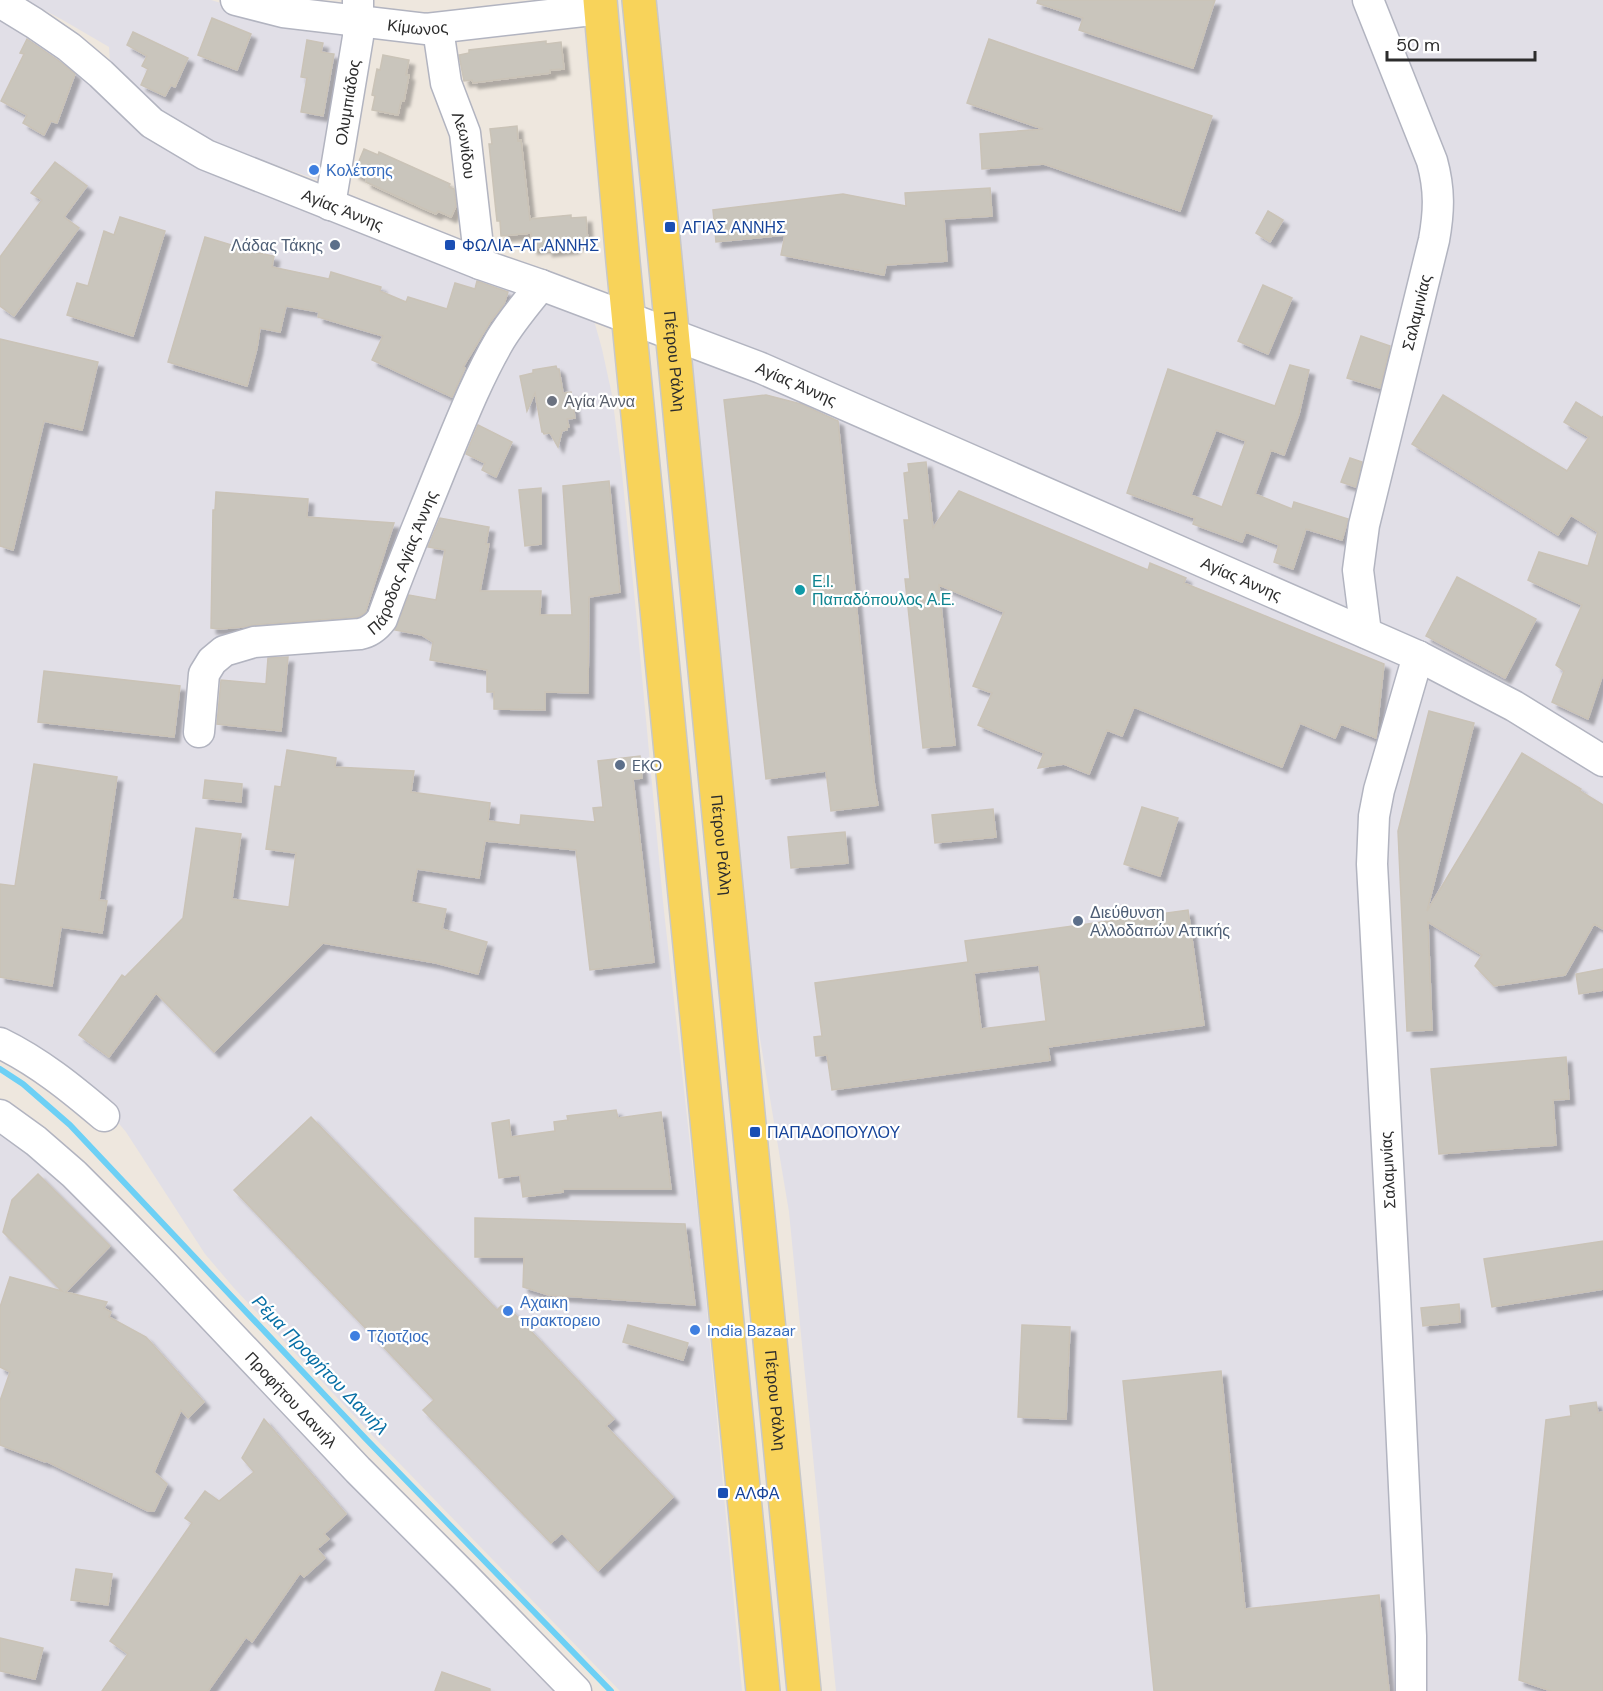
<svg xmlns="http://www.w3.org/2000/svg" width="1603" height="1691" font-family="'DM Sans',sans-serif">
	<defs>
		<filter id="shadow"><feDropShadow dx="5.5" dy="5.5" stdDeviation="1.5" flood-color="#0004"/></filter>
	</defs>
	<rect width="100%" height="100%" fill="#eee7de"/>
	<path fill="#e1dfe7" d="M25 0H211L264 16 348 27 321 181 207 141 168 118 135 89 110 62 109 47 61 19Z
		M647 0H1603V1691H836L789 1212 737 901Z
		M0 15 29 31 131 117 591 316 595 324 602 349 612 395 622 473 636 612 663 902 699 1225 742 1691H620L372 1435 234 1288 205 1254 126 1132 110 1113 0 1035Z
		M0 1123 31 1146 560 1691H0Z"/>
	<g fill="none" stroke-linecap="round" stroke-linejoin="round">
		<path stroke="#6dd0f5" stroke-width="6" d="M0 1069 23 1084 70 1125 366 1439 611 1691"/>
	</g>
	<path fill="#c9c5bc" stroke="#cac3b7" stroke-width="1.5" fill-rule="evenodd" filter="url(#shadow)" d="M1038 0H1215L1193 68 1079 30 1083 18 1037 3Z
		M212 18 251 34 237 70 198 55Z
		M133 32 188 58 175 87 171 85 165 96 141 85 148 69 142 66 147 56 127 45Z
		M27 39 59 61 75 74 57 123 51 121 44 135 23 123 27 115 1 101 24 54 20 53Z
		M989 39 1212 116 1180 211 1044 164 982 169 980 134 1043 129 967 103Z
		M307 40 323 43 321 52 334 54 323 116 301 112 307 78 301 77Z
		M546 41V44L561 42 564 69 550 70V73L519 77 473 83 472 80 464 81 459 55 469 53V50Z
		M383 55 409 60 406 75H409L404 101H401L398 115 372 110 375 96 372 95 377 69 380 70Z
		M517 126 518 141 521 140 530 221V219L571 215V218L586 217 588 243 573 245 574 248 547 251V247L532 249 531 233 501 236 500 221H497L496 212 489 144H492L490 129Z
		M364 149 378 155 379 152 450 184 449 187 454 189 456 206 451 217 438 211 436 214 420 207 366 182 367 179 354 173Z
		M55 162 87 186 64 217 79 228 14 316 0 306V257L42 200 31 193Z
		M990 188 992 216 944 219 947 261 886 265 884 275 781 255 785 235 716 242 713 210 843 194 906 206 905 193Z
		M1268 211 1283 220 1270 242 1256 233Z
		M120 217 165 231 133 336 67 315 77 283 88 286 104 231 114 235Z
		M205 237 258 253 274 256 272 267 329 279 331 272 381 287 380 291 406 302 408 297 447 309 455 283 475 289 477 281 508 292 504 304 490 322 463 367 465 368 452 397 372 360 383 336 318 317 319 312 286 306 280 332 260 328 257 348 247 386 168 362Z
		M1263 285 1292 298 1268 354 1238 341Z
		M1361 336 1390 346 1380 388 1347 378Z
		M0 339 98 362 82 430 44 421 13 550 0 546Z
		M1290 365 1309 370 1299 414 1284 455 1271 450 1255 494 1292 509 1294 502 1348 519 1342 540 1306 529 1293 569 1274 562 1279 545 1246 532 1242 542 1193 524 1195 518 1127 493 1168 369 1275 406ZM1216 430 1246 441 1222 507 1191 495Z
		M556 366 557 369H559L563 393 571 392 575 418 567 419 569 427H567V430L562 431 558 447 550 433 544 434 543 432H542L535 393 527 411 520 376 533 373V370Z
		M766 395 801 404 838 421 874 782 878 805 831 811 826 771 766 779 724 400Z
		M1443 395 1567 471 1589 437 1564 422 1576 402 1602 418 1603 416V674L1588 719 1552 702 1564 671 1556 665 1582 605 1528 580 1539 552 1588 566 1598 532 1571 515 1558 535 1412 444Z
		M478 425 512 442 496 477 482 470 485 463 466 454Z
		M1350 458 1362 462 1356 487 1341 482Z
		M926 462 933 528 959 491 1148 570 1150 563 1186 578 1184 583 1384 664 1376 738 1341 724 1335 738 1300 723 1282 767 1134 707 1122 736 1107 730 1089 774 1064 764 1038 768 1044 753 978 725 992 693 973 686 1004 612 939 585 955 745 923 748 905 579H910L904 520H909L904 473 909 472 908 464Z
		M609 481 620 592 589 597 588 693 545 692V710L494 709V692H487V670L430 660 433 642 422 635 395 630 409 595 436 600 445 550 428 547 440 518 489 527 486 544H489L480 591H541L540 615H572L563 486Z
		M541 488V544L525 546 519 490Z
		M216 492 308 499 307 517 394 523 365 613 357 617 253 625 243 627 219 629 211 628 213 510H215Z
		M1457 577 1536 619 1505 678 1426 636Z
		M288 657 281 731 217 724 221 680 266 684 268 658Z
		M44 671 180 686 174 737 38 722Z
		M1429 711 1474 723 1427 911 1522 753 1581 789 1580 791 1603 805V929L1594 924 1565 975 1494 986 1475 966 1482 955 1428 922 1432 1030 1407 1031 1398 831Z
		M287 750 336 758 335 767 414 771 411 792 490 803 488 821 520 825 521 815 595 822 593 808 603 807 598 761 640 756 642 778 633 779 654 962 590 970 576 850 485 841 479 878 417 869 411 902 446 909 442 929 487 942 478 974 436 963 323 943 214 1052 156 993 109 1057 79 1035 122 975 125 977 183 918 196 828 241 834 232 899 289 907 296 853 266 849 275 786 281 787Z
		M34 764 117 777 99 900 107 901 102 933 61 927 52 986 0 977V884L15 886Z
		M205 780 242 784 241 802 203 798Z
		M1142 807 1178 818 1160 876 1124 864Z
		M993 809 996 837 935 843 932 815Z
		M845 832 848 863 791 868 788 837Z
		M1188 910 1204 1025 1048 1047 1050 1060 832 1090 827 1055 816 1056 814 1037 822 1036 815 983 968 962 965 941ZM1039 965 1046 1021 981 1029 974 973Z
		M1603 969V990L1579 994 1576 974Z
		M1566 1057 1569 1099 1553 1100 1556 1145 1439 1154 1431 1069Z
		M616 1110 618 1118 661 1112 671 1189H563V1192L523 1197 520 1175 499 1178 492 1123 509 1120 511 1137 555 1131 554 1122 568 1120 567 1116Z
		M311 1117 497 1310 501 1306H507L614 1419 606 1426 673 1497 598 1571 562 1533 551 1543 423 1410 434 1400 234 1190Z
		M38 1174 110 1246 66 1292 107 1302 104 1308 111 1312 109 1317 146 1337 204 1402 188 1418 181 1410 154 1472 167 1484 154 1511H148L46 1461 45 1462 0 1445V1401L10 1372 0 1367V1307L10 1277 62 1291 3 1232 12 1200Z
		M475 1218 685 1224 695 1305 549 1295 523 1287 524 1257H475Z
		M1603 1241V1289L1492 1307 1484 1259Z
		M1459 1304 1460 1322 1423 1326 1421 1308Z
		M628 1325 688 1343 683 1360 623 1342Z
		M1022 1325 1070 1327 1066 1419 1018 1417Z
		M1221 1371 1245 1609 1379 1595 1389 1691H1154L1123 1381Z
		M1596 1402 1598 1413 1603 1412V1691H1551L1519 1680 1546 1420 1571 1416 1570 1406Z
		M264 1419 346 1514 324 1534 329 1539 317 1549 325 1558 304 1577 300 1573 252 1642 246 1637 208 1691H102L128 1654 110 1641 192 1523 185 1518 205 1491 219 1501 254 1472 242 1458Z
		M76 1569 112 1574 108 1605 71 1600Z
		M0 1638 43 1648 35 1679 0 1671Z
		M442 1672 490 1689V1691H435Z"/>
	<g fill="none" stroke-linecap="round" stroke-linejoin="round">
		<defs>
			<g id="minor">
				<path id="s1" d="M236 0 283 12 426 29 601 9"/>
				<path id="s2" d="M0 2 34 23 69 47 101 74 152 123 206 155 480 264 541 285 761 368 1418 656 1514 706 1603 761"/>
				<path id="s3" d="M438 29 446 83 465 133 480 264"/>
				<path id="s4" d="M330 205 358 37V0"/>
				<path id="s5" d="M1366 633 1358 570 1364 525 1434 240C1439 212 1440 190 1432 161L1368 0"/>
				<path id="s6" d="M199 732 204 674 212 661 224 651 254 642 360 634C370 632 376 627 382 619 400 568 421 519 441 469 459 426 476 381 500 340 512 320 527 303 541 285"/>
				<path d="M0 1043C39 1062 71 1088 104 1116"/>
				<path id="s7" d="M0 1115 36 1141 74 1174 117 1217 164 1265 358 1470 464 1576 576 1691"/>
				<path d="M1411 1691V1636L1395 1295 1372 864 1374 816 1379 790 1418 656"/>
			</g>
			<g id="major">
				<path d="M600 0 623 262 763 1691"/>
				<path id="s8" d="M639 0 662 228 804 1691"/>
			</g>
		</defs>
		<use href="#minor" stroke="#b2b4c0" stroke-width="33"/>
		<use href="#major" stroke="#c8c8c8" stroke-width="36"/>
		<use href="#minor" stroke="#fff" stroke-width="30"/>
		<use href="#major" stroke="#f8d35a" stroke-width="33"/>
	</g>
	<g fill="#3f7fe0" stroke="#fff" stroke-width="2">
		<circle cx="314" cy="170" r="6"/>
		<circle cx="508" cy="1311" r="6"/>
		<circle cx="695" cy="1330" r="6"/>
		<circle cx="355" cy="1336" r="6"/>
	</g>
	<g fill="#1a4fb4" stroke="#fff" stroke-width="2">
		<rect x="664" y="221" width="12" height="12" rx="3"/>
		<rect x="444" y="239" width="12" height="12" rx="3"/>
		<rect x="749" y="1126" width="12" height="12" rx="3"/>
		<rect x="717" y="1487" width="12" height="12" rx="3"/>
	</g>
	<g fill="#5c6f8a" stroke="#fff" stroke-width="2">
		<circle cx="335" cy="245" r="6"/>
		<circle cx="620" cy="765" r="6"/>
		<circle cx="1078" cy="921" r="6"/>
	</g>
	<circle fill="#6b7280" stroke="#fff" stroke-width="2" cx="552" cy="401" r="6"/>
	<circle fill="#0f9aa8" stroke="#fff" stroke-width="2" cx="800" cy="590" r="6"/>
	<g text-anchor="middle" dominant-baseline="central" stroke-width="4.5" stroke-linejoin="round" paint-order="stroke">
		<g font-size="16" fill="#2c2c2c" stroke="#fff">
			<text stroke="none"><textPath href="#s1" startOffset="184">Κίμωνος</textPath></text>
			<text stroke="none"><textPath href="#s4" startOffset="104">Ολυμπιάδος</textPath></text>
			<text stroke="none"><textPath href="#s3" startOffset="120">Λεωνίδου</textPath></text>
			<text stroke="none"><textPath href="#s2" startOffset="405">Αγίας Άννης</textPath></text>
			<text stroke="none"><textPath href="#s5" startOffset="328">Σαλαμινίας</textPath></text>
			<text stroke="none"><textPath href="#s8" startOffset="363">Πέτρου Ράλλη</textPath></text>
			<text stroke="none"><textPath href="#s2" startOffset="891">Αγίας Άννης</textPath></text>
			<text stroke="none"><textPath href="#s6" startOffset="314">Πάροδος Αγίας Άννης</textPath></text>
			<text stroke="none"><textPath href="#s2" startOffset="1377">Αγίας Άννης</textPath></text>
			<text stroke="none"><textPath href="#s8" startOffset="849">Πέτρου Ράλλη</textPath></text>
			<text transform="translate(1388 1170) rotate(-93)">Σαλαμινίας</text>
			<text stroke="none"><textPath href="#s7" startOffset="408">Προφήτου Δανιήλ</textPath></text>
			<text stroke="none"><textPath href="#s8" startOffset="1407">Πέτρου Ράλλη</textPath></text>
		</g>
		<g font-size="16" fill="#366cbe" stroke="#fff" text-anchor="start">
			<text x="326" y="170">Κολέτσης</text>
			<text x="520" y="1302">Αχαικη<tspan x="520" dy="18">πρακτορειο</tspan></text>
			<text x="707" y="1330">India Bazaar</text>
			<text x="367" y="1336">Τζιοτζιος</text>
		</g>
		<g font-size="16" fill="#164399" stroke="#fff" text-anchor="start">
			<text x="682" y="227">ΑΓΙΑΣ ΑΝΝΗΣ</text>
			<text x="462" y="245">ΦΩΛΙΑ-ΑΓ.ΑΝΝΗΣ</text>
			<text x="767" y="1132">ΠΑΠΑΔΟΠΟΥΛΟΥ</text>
			<text x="735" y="1493">ΑΛΦΑ</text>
		</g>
		<g font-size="16" fill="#4e5e75" stroke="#fff" text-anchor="start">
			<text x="323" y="245" text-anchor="end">Λάδας Τάκης</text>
			<text x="632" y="765">EKO</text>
			<text x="1090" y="912">Διεύθυνση<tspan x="1090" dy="18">Αλλοδαπών Αττικής</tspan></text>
		</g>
		<g font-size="16" fill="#5b616d" stroke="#fff" text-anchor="start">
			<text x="564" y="401">Αγία Άννα</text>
		</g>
		<g font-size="16" fill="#0d838f" stroke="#fff" text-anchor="start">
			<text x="812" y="581">Ε.Ι.<tspan x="812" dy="18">Παπαδόπουλος Α.Ε.</tspan></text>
		</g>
		<g font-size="18" font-style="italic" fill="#076fa5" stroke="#fff">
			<text transform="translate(320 1365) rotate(46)">Ρέμα Προφήτου Δανιήλ</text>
		</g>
	</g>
	<path d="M1387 51v9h148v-9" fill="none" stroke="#2c2c2c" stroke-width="3"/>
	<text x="1396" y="51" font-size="18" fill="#2c2c2c" stroke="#ffffff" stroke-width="4.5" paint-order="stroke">50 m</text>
</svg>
